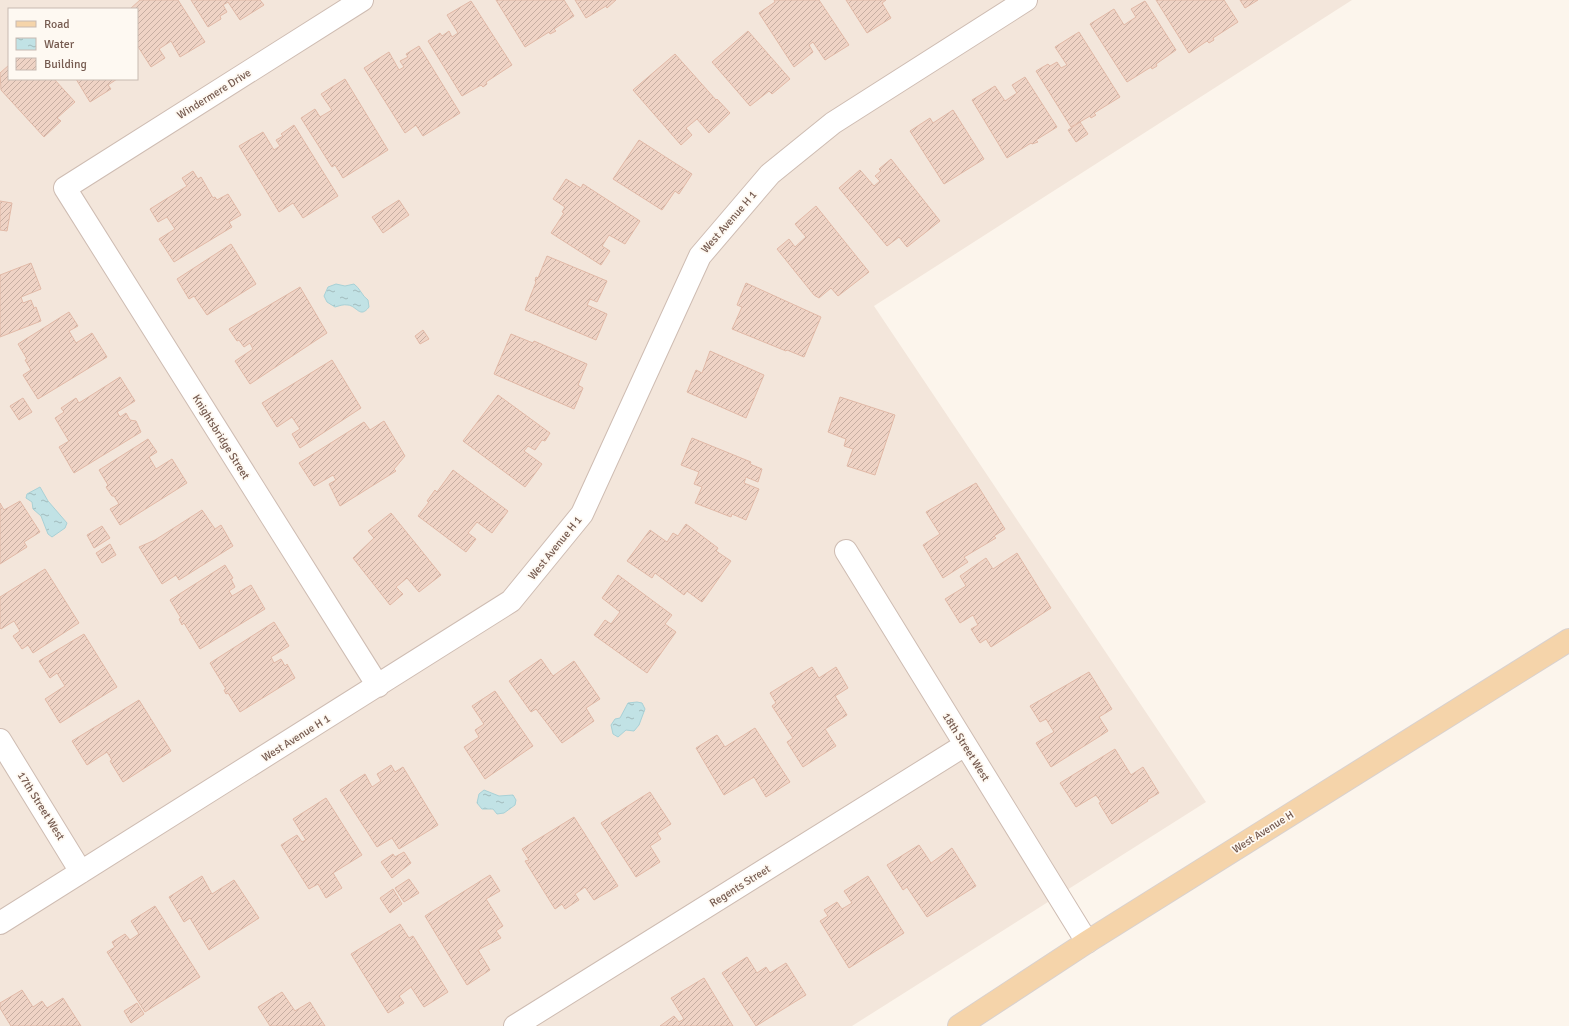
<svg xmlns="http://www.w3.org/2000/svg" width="1569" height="1026" font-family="Signika,sans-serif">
	<defs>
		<pattern id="water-ripples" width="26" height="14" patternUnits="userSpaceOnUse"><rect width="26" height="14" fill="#c1e2e5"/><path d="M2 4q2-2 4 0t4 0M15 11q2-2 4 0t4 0" fill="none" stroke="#a1babc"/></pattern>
		<pattern id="building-hatch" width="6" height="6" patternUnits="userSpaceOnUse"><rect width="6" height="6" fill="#efd3c5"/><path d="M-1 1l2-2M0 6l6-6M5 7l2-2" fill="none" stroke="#c6aea2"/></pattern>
	</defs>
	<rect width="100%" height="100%" fill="#fcf5ec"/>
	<path fill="#f3e6db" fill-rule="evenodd" d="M0 0H1352L874 306 1206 802 852 1026H0ZM9 9H137V79H9Z"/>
	<path fill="url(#water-ripples)" stroke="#a8d1d6" d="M336 284 345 286 354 284C360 288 362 296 368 300L369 307C360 319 357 306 348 305 343 304 339 306 335 307L327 302 324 296 328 287Z
		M40 487 48 501 67 523 65 528 52 537 48 534 41 516 33 509 32 502 26 498 27 494Z
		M637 702 642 703 645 709 639 725 634 731 626 730 618 737 613 734 611 725 615 719 620 718 628 703Z
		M484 790 499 796 513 795 516 800 515 805 504 813 497 814 493 809H482L477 803 479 794Z"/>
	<path fill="url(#building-hatch)" stroke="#e1b9a7" d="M140 0H178L205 42 180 57 171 41 159 49 165 58 151 67 137 45V9H130Z
		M191 0H260L264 5 240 20 228 2 223 5 227 12 220 16 221 19 208 27Z
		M496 0H564L574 16 554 29 556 31 550 34 549 32 525 47Z
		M575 0H616L607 8 606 6 586 18Z
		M774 0H819L849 45 825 60 813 42 809 45 813 52 794 67 759 13 775 2Z
		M846 0H886L882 3 891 18 867 33Z
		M1156 0H1224L1238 22 1213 38 1214 40 1209 43 1207 41 1189 53Z
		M1240 0H1258L1245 8Z
		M471 1 512 65 486 82 487 84 483 87 481 85 462 96 428 41 440 33 442 36 449 31 452 37 458 33 447 15Z
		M1145 1 1176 50 1156 64 1157 66 1152 69 1151 67 1127 82 1090 24 1114 9 1124 25 1136 17 1131 9Z
		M748 31 790 79 772 94 769 91 750 106 712 62Z
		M1079 32 1120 97 1094 113 1096 115 1091 118 1090 116 1071 127 1036 71 1048 64 1050 66 1057 62 1061 68 1067 65 1055 47Z
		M419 46 460 113 423 136 416 125 405 133 364 68 389 52 399 70 404 67 400 61 408 57 406 54Z
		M675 54 716 100 717 99 730 113 709 133 697 119 686 128 692 135 681 145 633 90Z
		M9 65V79H54L75 102 57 118 61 121 44 137 1 90 0 73Z
		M1025 77 1057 127 1036 140 1038 142 1032 144 1031 143 1007 158 972 100 995 86 1005 101 1017 93 1012 85Z
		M76 79H117L108 85 111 89 90 102Z
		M345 79 388 150 343 178 335 165 332 167 301 118 315 109 320 117 332 110 321 94Z
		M953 110 984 159 944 184 910 131 930 118 933 123Z
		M1080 122 1088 134 1076 142 1068 130Z
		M294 125 338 196 303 218 293 203 279 212 239 146 263 132 274 150 280 146 276 140 283 136 281 134Z
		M639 140 692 174 679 194 675 191 662 210 613 179Z
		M891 159 940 221 907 247 899 237 887 246 839 188 860 170 874 186 880 181 875 176 881 171 879 169Z
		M193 171 198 179 201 177 213 198 215 197 217 200 228 194 241 215 229 222 232 227 174 262 159 239 175 229 167 217 158 222 150 209 187 186 182 178Z
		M566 179 581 188 583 184 640 221 625 244 609 235 602 246 610 251 601 265 551 233 564 213 562 212 565 207 553 199Z
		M399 200 409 215 383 233 372 217Z
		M0 201 12 203 7 231 0 230Z
		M816 206 869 272 838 296 831 288 819 298 814 295 777 249 789 239 795 247 806 237 795 224Z
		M231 244 256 284 207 315 194 296 189 299 177 279Z
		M547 256 607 281 597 302 590 299 587 305 607 314 596 340 525 310 536 282 535 281 536 277 538 278Z
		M31 263 41 289 21 297 23 303 31 300 34 308 36 307 41 321 0 337V275Z
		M746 283 821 317 804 357 787 350 786 351 732 329 742 307 737 305Z
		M300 287 327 333 250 384 235 361 253 349 250 343 244 347 239 340 237 341 229 329Z
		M69 312 78 326 69 331 76 343 92 333 107 357 38 399 23 375 31 370 25 360 27 359 18 344Z
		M423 330 429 339 420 344 415 336Z
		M511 334 533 343 534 341 587 364 578 385 583 388 574 409 494 374Z
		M710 351 764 375 746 418 687 392 696 370 702 373Z
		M332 360 361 408 300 448 292 434 300 429 292 417 277 427 262 403Z
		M120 377 135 401 117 412 120 417 126 413 130 420 136 421 141 432 74 473 59 447 69 441 55 418 64 412 61 408 76 398 79 403Z
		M498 395 550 433 545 441 542 440 535 450 528 446 524 451 542 464 525 487 463 441Z
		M840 397 895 415 875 475 847 466 853 449 844 446 846 439 828 432Z
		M23 398 32 412 19 420 10 406Z
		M384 421 405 456 394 469 396 471 340 506 329 484 336 480 333 475 314 486 299 463 364 422 370 430Z
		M692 438 751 462 750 464 762 469 758 482 746 477 744 483 759 489 746 520 732 514 731 517 695 503 702 487 694 484 699 472 681 465Z
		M148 439 157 452 149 457 156 469 172 459 187 483 120 525 110 509 119 504 114 496H112L106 487 108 485 99 470Z
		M453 470 508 511 492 533 477 522 468 533 476 539 466 552 418 516 429 502 427 501 435 490 437 492Z
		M976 483 1005 529 994 536 996 538 964 557 968 562 943 578 923 545 940 534 926 512Z
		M20 501 40 532 24 542 27 547 0 564V503L4 510Z
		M202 510 215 529 221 525 233 546 179 580 176 575 162 584 139 547 155 540Z
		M391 513 441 575 419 592 407 578 396 587 403 594 390 605 353 558 374 538 368 531Z
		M686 524 718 548 716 551 731 561 702 602 687 591 684 595 655 573 652 578 627 561 650 530 667 542 673 533 678 536Z
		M102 526 110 538 94 548 87 535Z
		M110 544 116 555 102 563 96 553Z
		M1017 553 1051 608 991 647 986 639 980 643 971 629 978 625 973 615 960 623 945 599 966 586 960 576 986 558 993 569Z
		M225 565 233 578 231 579 235 587 229 591 232 596 251 585 265 609 200 649 184 623 182 625 179 619 181 618 170 600Z
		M45 569 79 623 33 653 28 645 22 649 13 636 20 631 14 621 1 629 0 628V597Z
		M618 575 672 615 665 624 676 632 647 673 594 635 605 620 611 624 620 612 602 598Z
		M274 622 289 646 271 657 274 663 281 659 285 666 287 664 295 678 240 712 228 693 226 694 224 690 226 689 210 663Z
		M84 634 117 687 60 723 45 699 65 686 57 673 50 678 39 661Z
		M541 659 553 676 574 661 600 699 586 708 594 721 562 743 536 709 531 712 509 681Z
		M812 667 819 678 836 667 848 688 835 696 847 715 825 729 836 746 803 767 787 742 793 738 772 706 776 703 770 693Z
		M1089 672 1112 709 1099 717 1108 731 1051 767 1036 743 1054 732 1046 719 1040 722 1030 706Z
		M495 691 533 746 485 779 464 747 479 737 475 730 484 724 472 706Z
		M139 700 171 751 123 782 110 761 112 760 107 752 87 765 72 741Z
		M755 728 790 782 766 797 754 777 724 795 696 748 717 735 725 747Z
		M1115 749 1131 775 1143 767 1159 793 1147 800 1148 801 1112 824 1099 803 1101 802 1096 795 1076 807 1060 783Z
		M391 765 395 772 403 767 438 825 399 849 392 838 377 847 340 790 365 774 372 787 381 781 377 774Z
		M650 792 671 824 657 833 661 839 650 846 660 862 636 877 601 823Z
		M326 798 362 855 333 873 342 888 326 898 318 884 309 889 281 845 297 835 302 842 306 840 293 819Z
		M574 817 618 886 594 900 585 887 575 894 579 900 565 909 562 904 555 909 525 861 529 860 522 849Z
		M919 845 931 863 952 848 976 886 927 917 907 887 903 890 887 865Z
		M404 852 411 863 392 878 381 862 393 854 395 857Z
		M490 875 500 891 486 899 503 926 496 931 501 938 478 950 490 970 467 985 425 916Z
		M202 876 212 894 234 880 259 918 209 950 190 918 184 922 169 897Z
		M868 876 904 933 849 968 820 921 828 916 824 910 837 902 842 909 852 903 844 891Z
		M409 879 419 893 404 902 395 888Z
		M393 889 402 904 390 913 380 898Z
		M155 906 200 977 145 1012 107 952 115 947 112 942 125 934 130 940 139 934 131 921Z
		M400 924 409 938 413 936 448 992 424 1007 411 987 399 996 404 1003 388 1013 351 954Z
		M747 957 757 973 766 967 770 973 786 963 806 995 756 1026 722 973Z
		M704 978 733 1026H660L674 1016 679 1022 684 1019 671 998Z
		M22 990 33 1007 42 1001 47 1008 63 998 81 1026H11L0 1008V1003Z
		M282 992 295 1011 310 1002 325 1026H270L258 1007Z
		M137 1003 144 1014 131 1023 124 1011Z"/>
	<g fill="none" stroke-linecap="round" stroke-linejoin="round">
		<defs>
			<path id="minor" d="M362 0 65 188 378 686
				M846 551 1087 942
				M0 740 81 872
				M0 923 511 601 582 514 700 256 770 174 833 123 1026 0
				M515 1026 965 745"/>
			<path id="major" d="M959 1026 1087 942 1569 640"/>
		</defs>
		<use href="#minor" stroke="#cebcb2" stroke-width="24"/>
		<use href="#major" stroke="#d9d1ce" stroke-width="24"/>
		<use href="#minor" stroke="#fff" stroke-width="22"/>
		<use href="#major" stroke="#f5d4aa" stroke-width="22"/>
	</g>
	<g text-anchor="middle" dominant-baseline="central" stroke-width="3.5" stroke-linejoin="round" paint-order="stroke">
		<g font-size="11" fill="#765b50" stroke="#fef9f2">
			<text transform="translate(214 94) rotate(-32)">Windermere Drive</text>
			<text transform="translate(729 222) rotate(-49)">West Avenue H 1</text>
			<text transform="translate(221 437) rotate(58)">Knightsbridge Street</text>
			<text transform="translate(555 548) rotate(-51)">West Avenue H 1</text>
			<text transform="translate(296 738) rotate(-32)">West Avenue H 1</text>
			<text transform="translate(966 747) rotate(58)">18th Street West</text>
			<text transform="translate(41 806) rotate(58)">17th Street West</text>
			<text transform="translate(1263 832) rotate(-32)">West Avenue H</text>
			<text transform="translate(740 886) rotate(-32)">Regents Street</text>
		</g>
	</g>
	<rect x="8" y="8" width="130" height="72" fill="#fef9f2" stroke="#c8bab1"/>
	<rect x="16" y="21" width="20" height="6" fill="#f5d4aa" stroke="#c8bab1"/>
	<text x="44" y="28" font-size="12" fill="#765b50">Road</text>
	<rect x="16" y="38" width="20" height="12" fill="url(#water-ripples)" stroke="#c8bab1"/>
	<text x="44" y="48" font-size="12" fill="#765b50">Water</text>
	<rect x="16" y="58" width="20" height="12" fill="url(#building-hatch)" stroke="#c8bab1"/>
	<text x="44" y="68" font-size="12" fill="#765b50">Building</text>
</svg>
